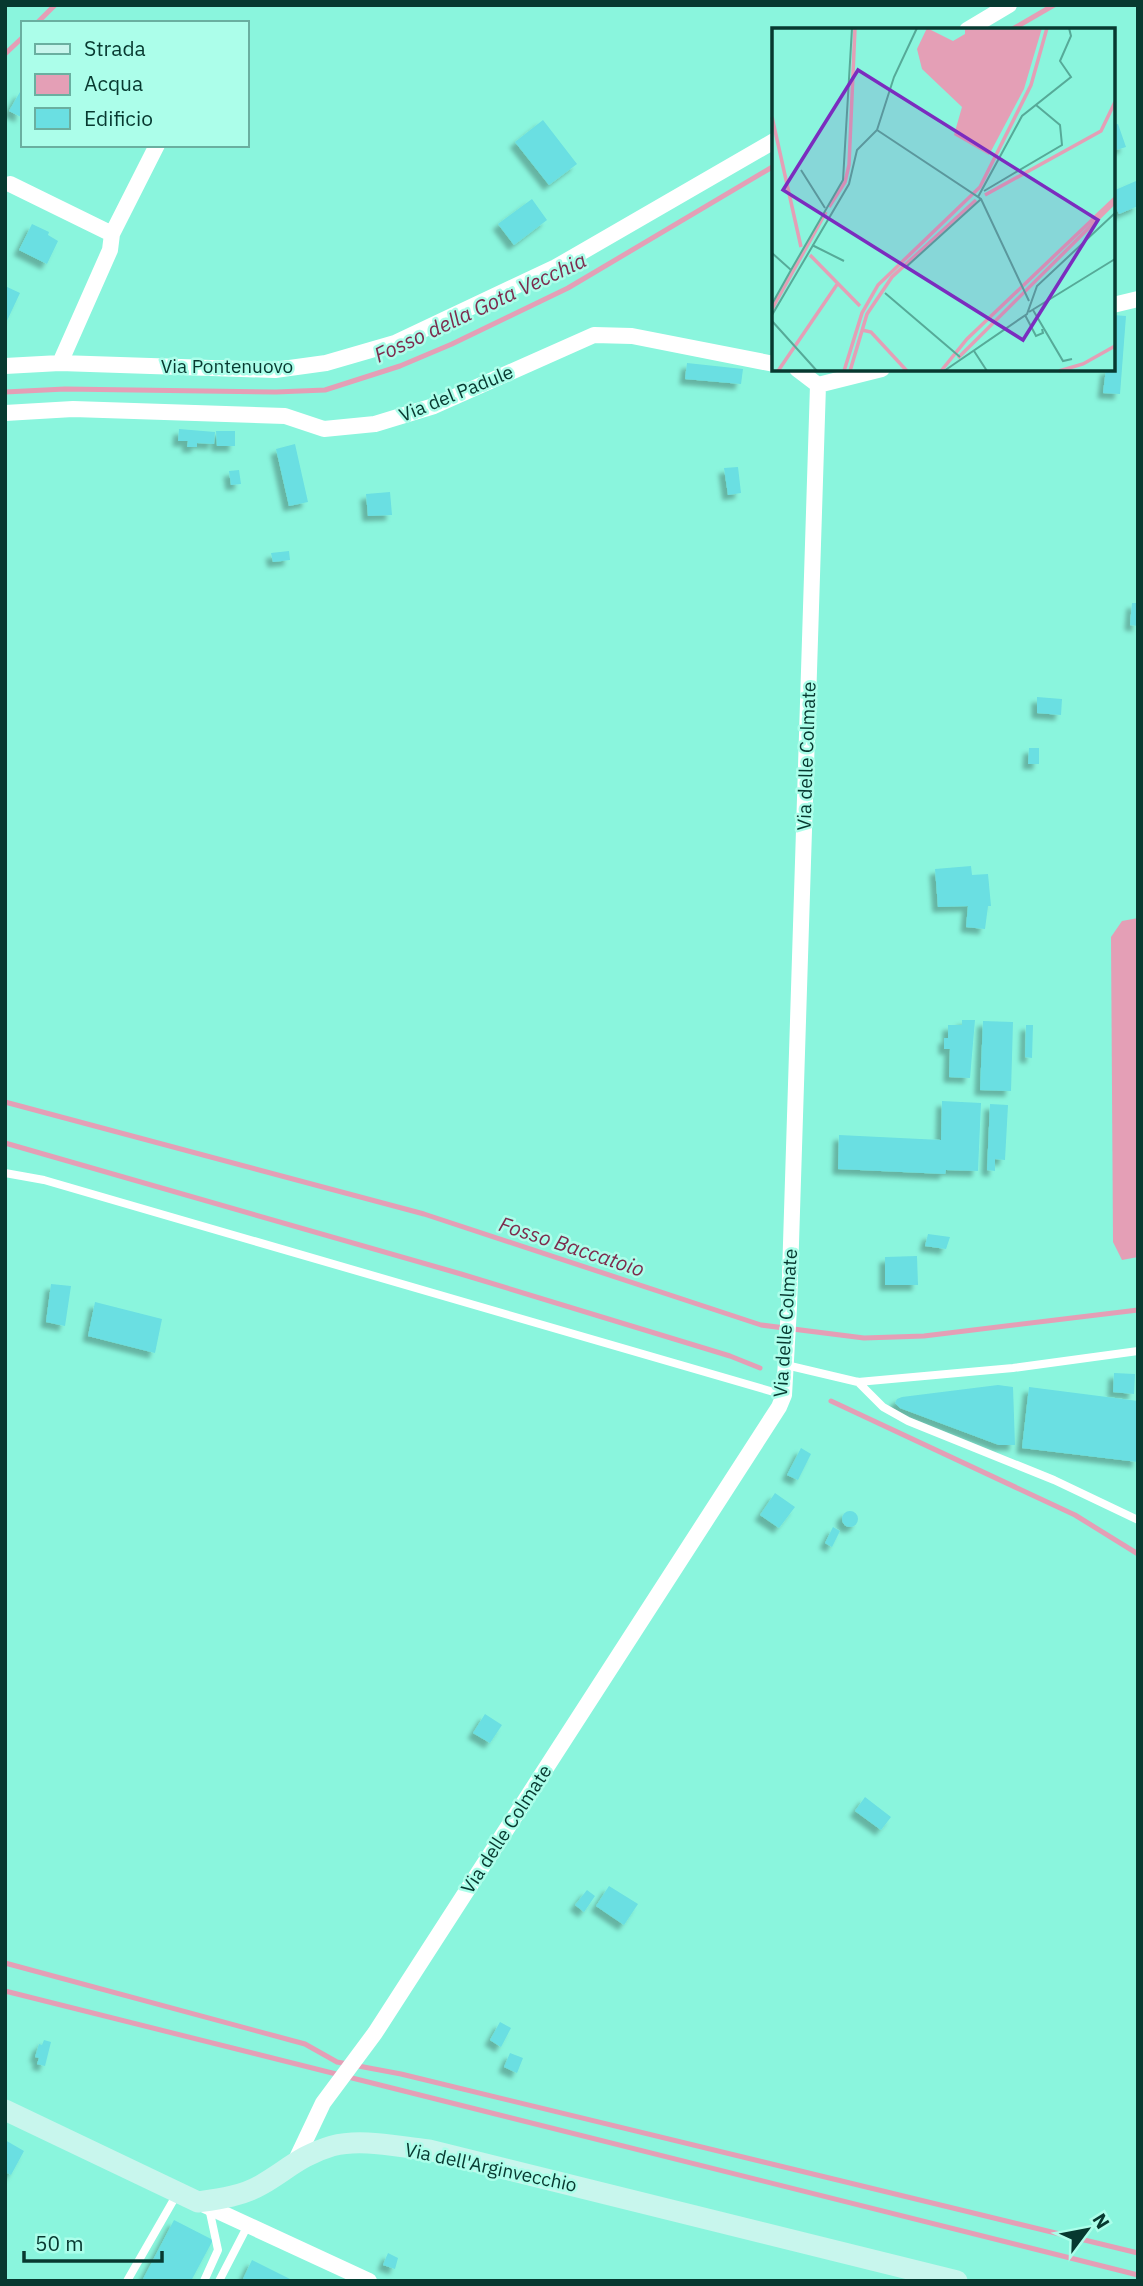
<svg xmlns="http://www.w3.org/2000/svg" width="1143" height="2286" font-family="'IBM Plex Sans',sans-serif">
	<defs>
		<filter id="shadow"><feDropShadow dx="-5.5" dy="5.5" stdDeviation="2" flood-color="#0004"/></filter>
	</defs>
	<rect width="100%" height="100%" fill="#8af5dd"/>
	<path fill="#e49fb6" d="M1138 918V1257L1122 1260 1113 1242 1111 937 1122 921Z"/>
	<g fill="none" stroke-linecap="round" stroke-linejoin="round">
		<path stroke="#e49fb6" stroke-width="5" d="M37 23 55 5
			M1011 30 1054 5
			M5 54 23 37
			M5 392 65 389 276 392 325 390 400 366 452 344 568 288 774 166
			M5 1102 424 1214 761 1325 864 1338 924 1336 1138 1310
			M5 1143 461 1274 730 1356 760 1368
			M831 1401 1075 1515 1138 1554
			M5 1963 305 2044 337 2062 401 2074 1138 2253
			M5 1991 1138 2275"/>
	</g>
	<path fill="#6adfe2" filter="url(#shadow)" d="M20 92 23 93 21 117 9 111Z
		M543 120 577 164 549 185 515 142Z
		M1118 124 1126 147 1113 151V125Z
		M1136 181 1138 206 1119 214 1113 201V191Z
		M532 199 547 220 514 245 498 224Z
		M32 224 49 232 48 235 58 241 47 264 19 250Z
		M5 286 20 293 5 325Z
		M1113 315 1126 316 1120 394 1103 393 1106 369H1113Z
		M687 363 743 369 741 384 685 379Z
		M179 429 215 432 214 444 197 443V447H187L188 441H178Z
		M216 431H235V446H217Z
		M295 444 308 502 289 506 276 449Z
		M738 467 741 493 728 495 724 468Z
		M239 470 241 484 231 485 229 471Z
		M390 492 392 515 368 516 366 494Z
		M289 551 290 560 273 562 271 553Z
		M1132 603H1138V626L1130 625Z
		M1037 697 1062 699 1061 715 1037 713Z
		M1029 748H1039V764H1028Z
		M971 866 972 875 988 874 991 906H988L985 929 966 927 968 906 938 907 935 869Z
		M962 1020H975L970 1078 949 1077 950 1049H944V1038H948V1025H962Z
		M983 1021 1013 1022 1011 1091 980 1090Z
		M1026 1025H1033L1032 1058 1025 1057Z
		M942 1101 981 1103 978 1171 946 1170 945 1174 838 1169 839 1135 941 1140Z
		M990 1104 1008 1105 1005 1160 995 1159V1171L987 1170Z
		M928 1234 950 1237 946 1249 925 1246Z
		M917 1256 918 1285H885V1257Z
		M51 1284 71 1286 65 1326 46 1322Z
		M95 1302 162 1319 155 1353 88 1336Z
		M1114 1373 1135 1374 1134 1394 1113 1392Z
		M998 1385 1013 1387 1015 1445H999L900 1408 895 1403 897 1399 902 1397Z
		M1029 1387 1138 1401V1462L1022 1448Z
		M801 1448 811 1454 798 1480 787 1475Z
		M775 1493 795 1507 779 1528 760 1515Z
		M842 1519a8 8 0 1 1 16 0a8 8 0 1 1-16 0Z
		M833 1527 840 1531 832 1547 825 1543Z
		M485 1714 502 1725 490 1743 473 1733Z
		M865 1797 891 1817 881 1830 855 1811Z
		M609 1886 638 1904 624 1925 596 1906Z
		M587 1890 595 1896 584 1912 575 1905Z
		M500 2022 511 2028 501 2047 490 2040Z
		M44 2040 51 2042 45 2066 37 2064 39 2058 35 2057 39 2044 42 2045Z
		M510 2053 523 2058 517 2073 504 2067Z
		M5 2140 24 2151 11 2175 5 2172Z
		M174 2220 213 2240 191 2281H142Z
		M388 2253 398 2258 395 2269 383 2265Z
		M252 2260 294 2281H242Z"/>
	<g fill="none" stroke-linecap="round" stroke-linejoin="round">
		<path stroke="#fff" stroke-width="8" d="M5 1173 44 1180 784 1395
			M786 1365 858 1382 1013 1368 1138 1351
			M858 1382 883 1407 908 1421 1054 1480 1138 1520
			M127 2281 177 2194
			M204 2281 218 2250 209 2208
			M219 2281 248 2225"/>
		<path stroke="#fff" stroke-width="16" d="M967 30 1009 5
			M10 184 112 234
			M1113 305 1138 299
			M60 363 110 250 112 234 157 145
			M5 366 60 363 275 370 326 363 395 343 556 267 774 141
			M797 369 818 385
			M818 385 882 369
			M5 413 73 409 285 416 324 429 375 424 434 406 594 335 632 336 774 364
			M296 2160 323 2103 375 2033 779 1407 784 1395 789 1307 818 385
			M198 2202 369 2281"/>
		<path stroke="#c8f6ed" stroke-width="21" d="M5 2110 198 2202C219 2199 242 2196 261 2185 287 2170 301 2155 332 2146 362 2138 398 2147 429 2150L957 2281"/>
	</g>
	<g text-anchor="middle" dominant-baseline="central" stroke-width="5" stroke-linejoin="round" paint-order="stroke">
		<g font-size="19" fill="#073930" stroke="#acfeea">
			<text x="227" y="366">Via Pontenuovo</text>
			<text transform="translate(456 393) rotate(-22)">Via del Padule</text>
			<text transform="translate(806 756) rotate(-88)">Via delle Colmate</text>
			<text transform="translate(785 1323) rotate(-86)">Via delle Colmate</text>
			<text transform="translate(506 1829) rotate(-57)">Via delle Colmate</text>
			<text transform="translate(491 2167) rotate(12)">Via dell'Arginvecchio</text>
		</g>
		<g font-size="21" font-style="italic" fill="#7d2c4e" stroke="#acfeea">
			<text transform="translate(480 307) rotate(-25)">Fosso della Gota Vecchia</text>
			<text transform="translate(572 1246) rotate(18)">Fosso Baccatoio</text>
		</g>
	</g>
	<g transform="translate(772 28)">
		<rect width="343" height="343" fill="#8af5dd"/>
		<path d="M155 0 181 13 193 6V0H270L252 61 217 127 182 107 190 79 150 41 145 21Z" fill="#e49fb6"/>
		<path fill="none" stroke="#e49fb6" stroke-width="3.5" d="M0 89 29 219M213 167 329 103 343 74M57 179 73 154 77 137 83 0M38 227 88 278M0 281 54 184M90 302 99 304 135 343M186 330 343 174M6 343 66 255M72 343 90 285 106 257 208 159 259 57 275 0M78 343 95 286 120 249 204 172M169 343 195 311 343 170M287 343 311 336 343 318"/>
		<path fill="none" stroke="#56aa98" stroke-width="2" d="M105 102 209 171 257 273M29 142 53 180M212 163 290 117 288 97 264 77M206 169 250 88 299 49 288 33 299 8 297 0M40 217 72 233M0 225 19 242 71 152 80 0M134 239 209 171M113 265 188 329M0 276 19 242M261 282 291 333 300 331M257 284 343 231M0 287 77 156 85 122 105 102 122 49 145 0M253 287 264 308 271 305 270 301M0 293 45 343M202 323 215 343M172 343 255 286 265 258 343 185"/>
		<path fill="#7b2cbf" fill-opacity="0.15" stroke="#7b2cbf" stroke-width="3.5" d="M86 42 326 192 251 312 11 162Z"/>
		<rect width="343" height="343" fill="none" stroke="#073930" stroke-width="3.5"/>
	</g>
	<rect width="1143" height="2286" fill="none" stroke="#073930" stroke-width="14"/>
	<rect x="21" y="21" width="228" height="126" fill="#acfeea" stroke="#6aafa0" stroke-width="2"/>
	<rect x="35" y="44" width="35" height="10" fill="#c8f6ed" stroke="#6aafa0" stroke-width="2"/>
	<text x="84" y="56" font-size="21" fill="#073930">Strada</text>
	<rect x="35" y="74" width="35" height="21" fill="#e49fb6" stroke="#6aafa0" stroke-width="2"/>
	<text x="84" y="91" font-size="21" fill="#073930">Acqua</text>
	<rect x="35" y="108" width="35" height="21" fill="#6adfe2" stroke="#6aafa0" stroke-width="2"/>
	<text x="84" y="126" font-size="21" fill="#073930">Edificio</text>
	<g transform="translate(1087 2230) rotate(58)" stroke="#acfeea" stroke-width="5" paint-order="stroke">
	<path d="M0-5L12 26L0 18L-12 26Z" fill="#073930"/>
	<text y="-10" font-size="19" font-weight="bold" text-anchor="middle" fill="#073930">N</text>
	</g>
	<path d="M24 2251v10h138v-10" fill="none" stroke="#073930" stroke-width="3.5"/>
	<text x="35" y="2251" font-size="21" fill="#073930" stroke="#acfeea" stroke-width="5" paint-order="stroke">50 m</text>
</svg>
